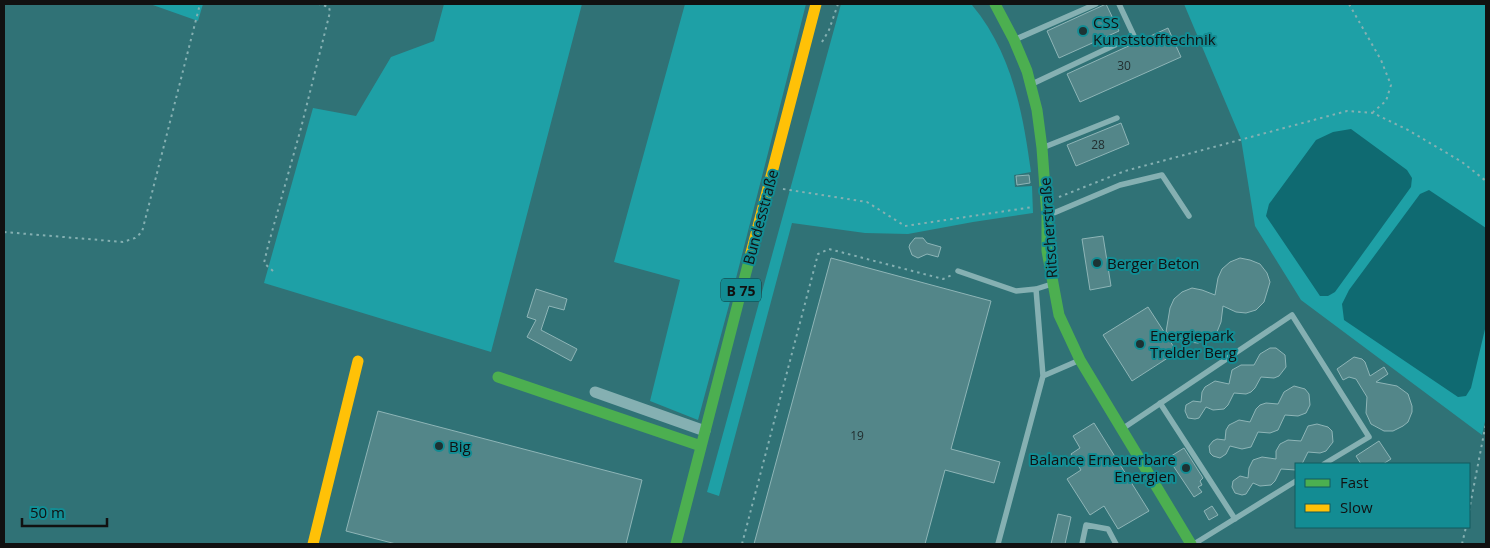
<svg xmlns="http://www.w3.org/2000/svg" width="1490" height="548" font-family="'Open Sans',sans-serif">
	<rect width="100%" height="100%" fill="#307276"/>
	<path fill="#1ea0a6" d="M150 4H203L198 21Z
		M444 4H582L491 352 264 283 313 108 356 116 391 57 434 41Z
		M685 4H806L732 294 698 420 650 401 680 280 614 262Z
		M841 4H970L972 5C1012 53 1023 113 1031 172L1014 175 1015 187 1032 186 1033 213 973 222 908 234 865 233 792 223 719 496 707 492Z
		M1184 4H1486V417L1482 435 1301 300 1255 226 1241 139Z"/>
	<path fill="#0f6a71" d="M1351 129 1407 170 1412 178 1411 187 1335 292 1328 296H1320L1266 216 1269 204 1316 140 1333 132Z
		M1429 190 1486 228V325L1471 388 1466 396 1458 397 1344 320 1342 304 1349 290 1420 194Z"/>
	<path fill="#538689" stroke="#8eb5b7" d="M1106 4 1119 31 1059 58 1047 31Z
		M1168 28 1181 57 1080 102 1067 74Z
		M1121 123 1129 144 1076 166 1067 145Z
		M1029 175 1030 183 1017 185 1016 176Z
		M1103 236 1111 286 1090 290 1082 239Z
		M915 238H923L927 243 941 247 938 257 927 254 918 258 912 255 909 247 910 244Z
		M831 258 991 301 951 449 1000 462 994 483 945 470 925 544H754Z
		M1240 258 1250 260 1260 264 1267 273 1270 282 1264 302 1256 310 1246 313 1236 312 1223 306 1221 322 1217 332 1208 339 1198 343 1188 342 1166 332 1170 308 1174 299 1182 292 1192 288 1202 290 1215 295 1218 278 1222 269 1230 262Z
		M536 289 567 299 564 310 549 306 541 330 577 349 571 361 527 337 536 320 527 317Z
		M1148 307 1177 352 1132 381 1103 335Z
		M1270 348H1276L1285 355 1286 367 1279 376 1274 378 1261 377 1255 388 1251 392 1246 394 1234 393 1228 405 1224 409 1213 410 1206 407 1199 418 1195 419 1188 418 1185 411 1186 405 1193 401 1201 402 1202 392 1205 387 1215 381 1229 384 1232 370 1241 365H1254L1260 354Z
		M1354 357 1362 359 1365 362 1370 376 1384 367 1388 374 1376 382 1397 386 1408 394 1412 406V412L1408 422 1403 426 1393 431H1384L1371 424 1366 413 1367 397 1356 379 1349 377 1343 380 1337 369Z
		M1294 386 1305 389 1309 394 1310 405 1306 413 1298 416 1285 415 1278 430 1270 433 1258 432 1251 447 1242 449 1230 446 1226 454 1220 458 1213 456 1210 453 1209 446 1213 441 1217 439 1225 440 1226 430 1229 425 1239 420 1250 422 1256 409 1260 405 1266 403 1278 404 1284 392Z
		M378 411 642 480 626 544H396L346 531Z
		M1094 423 1149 511 1118 529 1104 506 1090 515 1067 479 1081 470 1071 454 1080 448 1073 436Z
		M1317 424 1328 427 1332 431 1333 442 1326 451 1320 453 1308 452 1302 464H1296V470L1281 469 1275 481 1271 485 1260 486 1253 483 1246 494 1242 495 1235 493 1232 487 1233 481 1240 476 1248 478 1249 468 1253 460 1262 457 1276 459V451L1280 444 1288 440 1301 441 1308 426Z
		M1379 441 1391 459 1383 464H1361L1356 456Z
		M1184 448 1203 478 1200 481 1202 485 1198 487 1202 492 1194 497 1168 458Z
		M1212 506 1218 515 1209 520 1204 511Z
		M1058 514 1071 517 1065 544H1051Z"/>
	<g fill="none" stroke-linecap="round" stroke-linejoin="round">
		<path stroke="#85b0b2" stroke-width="2" stroke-dasharray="2.5 4" stroke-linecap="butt" d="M1349 4 1381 60 1391 85 1386 101 1373 112
			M822 42 829 30 838 4
			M783 189 867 202 905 226 1033 207
			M1059 197 1125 171 1347 111 1373 113 1408 130 1462 162 1486 181
			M4 232 123 242 135 238 142 232 200 4
			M273 271 264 263 268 246 301 128 330 12 329 7 319 4
			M1469 511 1486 423
			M742 544 818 254 829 249 943 279 952 275
			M1462 544 1466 527"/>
		<path stroke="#85b0b2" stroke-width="5.5" d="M1014 40 1096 4
			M1032 84 1134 36 1119 4
			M1042 148 1117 118
			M1049 215 1120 185 1162 175 1189 216
			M958 271 1016 291 1036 289 1052 284
			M1043 376 1080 360
			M1160 403 1235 519
			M1122 429 1292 315 1369 437 1324 464
			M998 544 1043 376 1036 289
			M1082 544 1086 525 1108 529 1116 544
			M1194 544 1296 481"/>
		<path stroke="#85b0b2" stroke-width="11" d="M595 392 705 431"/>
		<path stroke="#4caf50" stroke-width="11" d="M995 4 1014 40 1027 71 1037 110 1042 148 1047 216V251L1059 315 1080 360 1191 544
			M498 377 701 446
			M676 544 751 253"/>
		<path stroke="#ffc107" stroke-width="11" d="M751 253 816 4
			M313 544 358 361"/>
	</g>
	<g fill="#1c3334" stroke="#138c93" stroke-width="2">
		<circle cx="1083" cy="31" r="5"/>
		<circle cx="1097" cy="263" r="5"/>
		<circle cx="1140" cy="344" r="5"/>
		<circle cx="439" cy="446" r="5"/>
		<circle cx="1186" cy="468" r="5"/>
	</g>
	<g text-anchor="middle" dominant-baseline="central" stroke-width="4" stroke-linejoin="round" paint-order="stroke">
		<g font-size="12" fill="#222e2f">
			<text x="1124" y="65">30</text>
			<text x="1098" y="144">28</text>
			<text x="857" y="435">19</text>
		</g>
		<rect fill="#138c93" stroke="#123638" stroke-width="1" x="721" y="278.5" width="40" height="23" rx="4"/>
		<g font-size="14" font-weight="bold" fill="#111">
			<text x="741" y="290">B 75</text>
		</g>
		<g font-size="15" fill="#111" stroke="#138c93" text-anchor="start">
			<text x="1093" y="22">CSS<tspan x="1093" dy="17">Kunststofftechnik</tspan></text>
			<text x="1107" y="263">Berger Beton</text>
			<text x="1150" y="335">Energiepark<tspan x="1150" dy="17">Trelder Berg</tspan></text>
			<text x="449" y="446">Big</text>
			<text x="1176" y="459" text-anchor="end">Balance Erneuerbare<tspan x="1176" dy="17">Energien</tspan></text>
		</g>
		<g font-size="15" fill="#111" stroke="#138c93">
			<text transform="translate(760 217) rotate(-75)">Bundesstraße</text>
			<text transform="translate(1048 228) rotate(-94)">Ritscherstraße</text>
		</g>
	</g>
	<rect width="1490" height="548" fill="none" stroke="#111111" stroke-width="10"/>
	<rect x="1295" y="463" width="175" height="65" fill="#138c93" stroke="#125b5f"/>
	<rect x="1305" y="479" width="25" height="8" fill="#4caf50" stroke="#125b5f"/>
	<text x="1340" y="488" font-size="15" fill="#111111">Fast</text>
	<rect x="1305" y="504" width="25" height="8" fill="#ffc107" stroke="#125b5f"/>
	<text x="1340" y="513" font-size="15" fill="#111111">Slow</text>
	<path d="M22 518v8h85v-8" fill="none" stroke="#111111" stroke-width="2.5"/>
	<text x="30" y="518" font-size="15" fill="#111111" stroke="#138c93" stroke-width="4" paint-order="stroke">50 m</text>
</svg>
